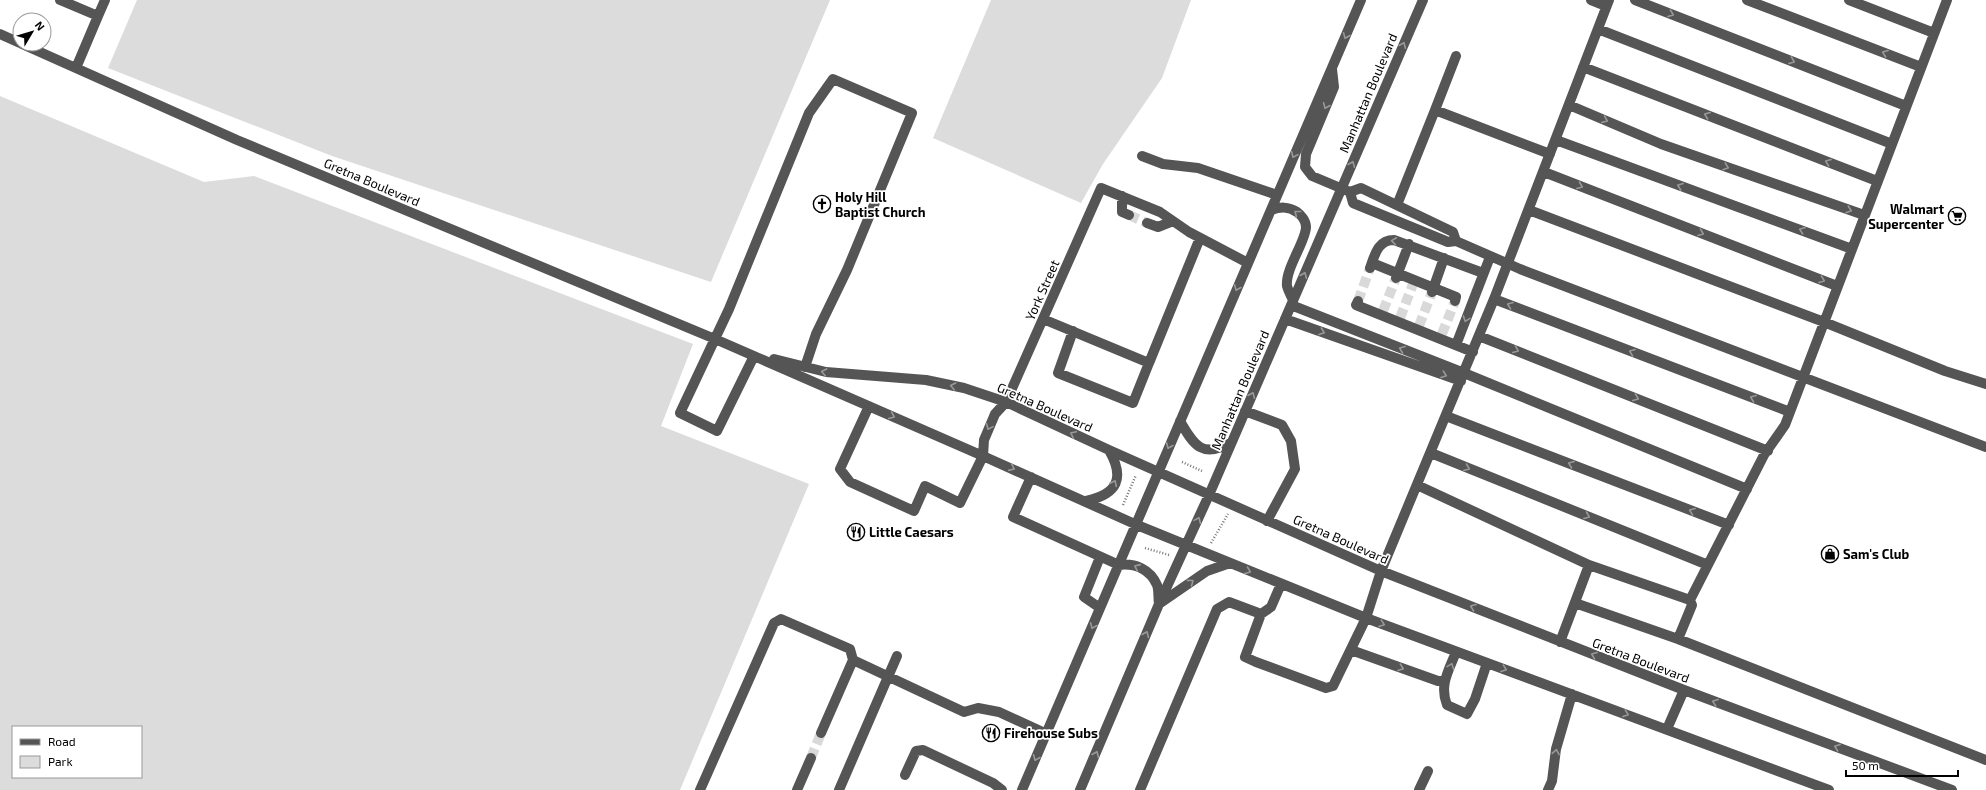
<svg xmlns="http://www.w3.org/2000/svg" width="1986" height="790" font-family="'Exo 2',sans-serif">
	<rect width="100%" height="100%" fill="#fff"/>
	<path fill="#dcdcdc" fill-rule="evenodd" d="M137 0H830L711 282 332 156 108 68Z
		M991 0H1191L1162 78 1103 164 1081 203 933 138Z
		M0 96 204 182 254 176 693 344 661 426 809 484 680 790H0ZM13 727H141V777H13Z"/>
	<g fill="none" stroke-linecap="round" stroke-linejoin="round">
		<path stroke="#d9d9d9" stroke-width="10" stroke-dasharray="10 5" stroke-linecap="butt" d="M1129 215 1147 223
			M1358 301 1370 268
			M1383 311 1396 278
			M1400 318 1413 284
			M1419 326 1432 292
			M1442 334 1455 301
			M811 758 821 733"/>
		<path stroke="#777" stroke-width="2.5" stroke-dasharray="1 2" stroke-linecap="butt" d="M1182 462 1202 471
			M1123 505 1136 475
			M1211 543 1228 514
			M1145 548 1169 555"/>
		<path stroke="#555" stroke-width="10" d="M60 0 98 16 76 68
			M1591 0 1606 6
			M1635 0 1906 106
			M1747 0 1921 67
			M1849 0 1934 33
			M98 16 105 0
			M1598 29 1892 144
			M0 34 20 43
			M22 44 237 140 715 339 983 456 1137 525 1366 618 1829 790
			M1583 67 1877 181
			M1332 69 1334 87 1306 154 1305 167 1312 176 1350 192 1361 188 1453 232 1456 241
			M1569 105 1661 144 1864 215
			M1435 110 1456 56
			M1556 140 1852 249
			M1142 156 1163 164 1198 168 1277 195
			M1544 172 1837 286
			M1350 192 1353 203 1448 242 1456 241 1520 269 1986 447
			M1122 196V212L1129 215
			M1397 205 1435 110 1550 154
			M1271 210C1280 207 1288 206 1297 212 1301 215 1306 221 1306 227 1306 241 1285 269 1287 286 1288 290 1291 296 1293 300
			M1529 210 1824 322 1945 371 1986 384
			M1147 223 1158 227 1173 221
			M1372 263 1456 297 1455 301
			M1370 268C1375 254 1378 240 1394 240L1483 273
			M1396 278 1409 244
			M1432 292 1444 258
			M1494 299 1790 412
			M1358 301 1356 305 1473 352
			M1291 305 1464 373 1747 489
			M1043 319 1149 363 1133 403 1058 373 1073 331
			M1285 319 1461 381
			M1479 336 1768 451
			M1456 345 1490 257
			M754 356 717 431 680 413 729 309 809 113 833 79 912 113 847 270 816 334 805 367
			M774 359 826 372 926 380 964 388 1006 402 1109 450 1381 571 1684 690 1952 790
			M1149 363 1200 238
			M869 406 840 469 850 482 914 511 925 486 960 503 983 456 984 440 995 414 1006 402 1101 188 1160 212 1189 232 1248 263
			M1245 411 1282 425 1291 441 1295 469 1267 521
			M1446 416 1729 525
			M1180 421C1194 446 1203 459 1232 442
			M1431 453 1708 565
			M1031 477 1013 517 1119 565C1135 563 1150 569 1157 585 1159 590 1158 598 1159 604L1207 571 1230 563
			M1417 485 1589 565
			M1086 501C1118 494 1125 478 1109 450
			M1100 557 1084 597 1100 608
			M1690 600 1764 455 1785 425 1947 0
			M1261 614 1245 657 1256 662 1326 688 1333 686 1366 618 1381 571 1494 299 1609 0
			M1678 639 1986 760
			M1560 642 1589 565 1690 600 1692 605 1678 639 1575 603
			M1351 650 1438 681H1445
			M1456 652C1449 670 1439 685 1447 705L1467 714 1475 699 1487 663
			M853 660 964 712 978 708 999 712 1047 734
			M1667 729 1684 690
			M905 775 916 751 923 750 993 783 1002 790
			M700 790 774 623 781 619 850 649 853 660 821 733
			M797 790 811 758
			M839 790 897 656
			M1022 790 1361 0
			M1080 790 1159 604 1209 495 1423 0
			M1140 790 1217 609 1229 602 1261 614 1271 607 1281 584
			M1419 790 1428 771
			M1548 790 1552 781 1556 749 1572 694"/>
	</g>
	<defs><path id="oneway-chevron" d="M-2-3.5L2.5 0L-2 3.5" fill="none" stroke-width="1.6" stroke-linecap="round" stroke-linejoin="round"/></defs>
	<g stroke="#999">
		<use href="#oneway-chevron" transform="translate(1671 14) rotate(21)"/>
		<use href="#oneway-chevron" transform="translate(1346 36) rotate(113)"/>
		<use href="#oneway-chevron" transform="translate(1403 45) rotate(-67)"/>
		<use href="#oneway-chevron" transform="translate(1885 53) rotate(-159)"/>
		<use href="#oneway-chevron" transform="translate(1792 61) rotate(21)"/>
		<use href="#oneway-chevron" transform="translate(1326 106) rotate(113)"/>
		<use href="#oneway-chevron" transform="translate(1707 115) rotate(-159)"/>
		<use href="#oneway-chevron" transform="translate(1605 120) rotate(23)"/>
		<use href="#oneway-chevron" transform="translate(1294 155) rotate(114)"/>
		<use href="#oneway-chevron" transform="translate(1828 162) rotate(-159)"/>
		<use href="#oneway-chevron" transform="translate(1352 164) rotate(-67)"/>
		<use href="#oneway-chevron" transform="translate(1726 167) rotate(19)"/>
		<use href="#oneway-chevron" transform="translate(1580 186) rotate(21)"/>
		<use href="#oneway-chevron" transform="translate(1680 186) rotate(-160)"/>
		<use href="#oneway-chevron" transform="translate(1849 210) rotate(19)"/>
		<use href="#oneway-chevron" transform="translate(1297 213) rotate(-142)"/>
		<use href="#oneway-chevron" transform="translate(1802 230) rotate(-160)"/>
		<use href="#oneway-chevron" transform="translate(1701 233) rotate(21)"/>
		<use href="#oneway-chevron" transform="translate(1394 241) rotate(-172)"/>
		<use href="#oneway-chevron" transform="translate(1304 275) rotate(-67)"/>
		<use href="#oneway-chevron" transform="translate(1822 280) rotate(21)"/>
		<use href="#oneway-chevron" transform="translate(1237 288) rotate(113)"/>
		<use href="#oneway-chevron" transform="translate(1510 305) rotate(-159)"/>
		<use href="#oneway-chevron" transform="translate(1466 319) rotate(110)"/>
		<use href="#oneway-chevron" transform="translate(1322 332) rotate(20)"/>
		<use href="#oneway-chevron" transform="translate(1402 349) rotate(-158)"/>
		<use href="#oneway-chevron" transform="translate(1516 350) rotate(22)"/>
		<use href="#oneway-chevron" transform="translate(1632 352) rotate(-159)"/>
		<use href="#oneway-chevron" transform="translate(824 372) rotate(-169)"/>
		<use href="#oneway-chevron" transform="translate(1444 375) rotate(20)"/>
		<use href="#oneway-chevron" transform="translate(953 386) rotate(-169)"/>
		<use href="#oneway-chevron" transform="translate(1252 395) rotate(-67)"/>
		<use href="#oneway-chevron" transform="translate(1636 398) rotate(22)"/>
		<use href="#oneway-chevron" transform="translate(1753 398) rotate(-159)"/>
		<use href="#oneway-chevron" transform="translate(892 416) rotate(23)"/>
		<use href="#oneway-chevron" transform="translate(989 427) rotate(114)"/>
		<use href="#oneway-chevron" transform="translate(1073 434) rotate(-155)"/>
		<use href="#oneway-chevron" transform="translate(1169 446) rotate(113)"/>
		<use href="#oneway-chevron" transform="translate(1571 464) rotate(-159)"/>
		<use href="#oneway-chevron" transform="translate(1012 468) rotate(24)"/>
		<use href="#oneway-chevron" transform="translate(1467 468) rotate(22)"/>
		<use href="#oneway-chevron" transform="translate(1114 483) rotate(-64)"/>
		<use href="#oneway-chevron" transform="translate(1692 511) rotate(-159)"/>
		<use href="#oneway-chevron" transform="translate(1587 516) rotate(22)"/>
		<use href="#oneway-chevron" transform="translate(1198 520) rotate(-66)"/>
		<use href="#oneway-chevron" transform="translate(1137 567) rotate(-156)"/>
		<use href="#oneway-chevron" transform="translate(1248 571) rotate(22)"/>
		<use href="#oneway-chevron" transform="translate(1191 582) rotate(-37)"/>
		<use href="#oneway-chevron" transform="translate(1473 607) rotate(-159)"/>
		<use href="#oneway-chevron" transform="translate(1382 624) rotate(20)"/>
		<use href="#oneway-chevron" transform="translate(1093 626) rotate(113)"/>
		<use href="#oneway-chevron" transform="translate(1146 634) rotate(-67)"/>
		<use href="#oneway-chevron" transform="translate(1594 655) rotate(-159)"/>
		<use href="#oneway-chevron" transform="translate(1451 666) rotate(-69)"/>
		<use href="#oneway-chevron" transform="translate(1401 668) rotate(20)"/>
		<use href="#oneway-chevron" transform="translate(1504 669) rotate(20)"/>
		<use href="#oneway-chevron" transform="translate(1715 702) rotate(-160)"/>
		<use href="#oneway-chevron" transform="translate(1626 714) rotate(20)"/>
		<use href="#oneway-chevron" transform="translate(1837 747) rotate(-160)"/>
		<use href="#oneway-chevron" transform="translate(1556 752) rotate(-80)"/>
		<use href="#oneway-chevron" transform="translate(1096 754) rotate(-67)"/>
		<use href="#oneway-chevron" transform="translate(1036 758) rotate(113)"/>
	</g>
	<defs>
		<symbol id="church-ring" viewBox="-11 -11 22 22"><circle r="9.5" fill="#fff" stroke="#000" stroke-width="1.5"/><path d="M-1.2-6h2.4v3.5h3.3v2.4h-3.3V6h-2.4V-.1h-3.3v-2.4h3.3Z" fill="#000"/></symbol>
		<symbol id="supermarket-ring" viewBox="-11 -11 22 22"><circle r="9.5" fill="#fff" stroke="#000" stroke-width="1.5"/><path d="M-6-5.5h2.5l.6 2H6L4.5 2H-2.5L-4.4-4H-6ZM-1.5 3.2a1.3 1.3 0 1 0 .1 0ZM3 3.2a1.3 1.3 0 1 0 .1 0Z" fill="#000"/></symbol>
		<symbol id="restaurant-ring" viewBox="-11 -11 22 22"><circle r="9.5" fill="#fff" stroke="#000" stroke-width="1.5"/><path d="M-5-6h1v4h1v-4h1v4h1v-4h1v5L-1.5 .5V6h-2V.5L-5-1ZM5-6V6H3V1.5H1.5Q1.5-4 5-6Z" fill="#000"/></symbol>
		<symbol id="shop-ring" viewBox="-11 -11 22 22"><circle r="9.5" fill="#fff" stroke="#000" stroke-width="1.5"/><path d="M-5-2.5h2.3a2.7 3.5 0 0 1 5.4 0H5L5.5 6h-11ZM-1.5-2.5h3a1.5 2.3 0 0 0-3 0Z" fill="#000"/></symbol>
	</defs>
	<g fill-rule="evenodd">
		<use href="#church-ring" x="812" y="194" width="20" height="20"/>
		<use href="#supermarket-ring" x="1947" y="206" width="20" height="20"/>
		<use href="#restaurant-ring" x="846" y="522" width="20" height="20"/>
		<use href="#shop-ring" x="1820" y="544" width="20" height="20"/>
		<use href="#restaurant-ring" x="981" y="723" width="20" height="20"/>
	</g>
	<g text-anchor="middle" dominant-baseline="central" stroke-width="3.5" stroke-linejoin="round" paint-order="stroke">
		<g font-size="13" fill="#000" stroke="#fff">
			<text transform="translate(1368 93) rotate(-67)">Manhattan Boulevard</text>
			<text transform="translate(372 182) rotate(23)">Gretna Boulevard</text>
			<text transform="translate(1042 290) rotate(-66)">York Street</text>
			<text transform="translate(1240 390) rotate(-67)">Manhattan Boulevard</text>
			<text transform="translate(1045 407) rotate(24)">Gretna Boulevard</text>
			<text transform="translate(1341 539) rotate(24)">Gretna Boulevard</text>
			<text transform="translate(1641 660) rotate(21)">Gretna Boulevard</text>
		</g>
		<g font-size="13" font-weight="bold" fill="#000" stroke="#fff" text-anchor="start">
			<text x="835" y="197">Holy Hill<tspan x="835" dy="15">Baptist Church</tspan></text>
			<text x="1944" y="209" text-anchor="end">Walmart<tspan x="1944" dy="15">Supercenter</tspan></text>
			<text x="869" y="532">Little Caesars</text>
			<text x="1843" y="554">Sam's Club</text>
			<text x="1004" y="733">Firehouse Subs</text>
		</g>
	</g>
	<rect x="12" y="726" width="130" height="52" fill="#ffffff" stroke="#999999"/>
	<rect x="20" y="739" width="20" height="6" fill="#555555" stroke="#999999"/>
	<text x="48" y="746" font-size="12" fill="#000000">Road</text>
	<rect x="20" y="756" width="20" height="12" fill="#dcdcdc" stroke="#999999"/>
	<text x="48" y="766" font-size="12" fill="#000000">Park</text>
	<g transform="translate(32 32) rotate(52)"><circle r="19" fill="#ffffff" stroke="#999999"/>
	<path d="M0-3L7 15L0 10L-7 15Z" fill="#000000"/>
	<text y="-6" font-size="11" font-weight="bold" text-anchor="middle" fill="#000000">N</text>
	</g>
	<path d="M1846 770v6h112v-6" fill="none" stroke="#000000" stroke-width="2"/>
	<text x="1852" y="770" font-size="12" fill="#000000" stroke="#ffffff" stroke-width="3" paint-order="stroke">50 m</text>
</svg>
